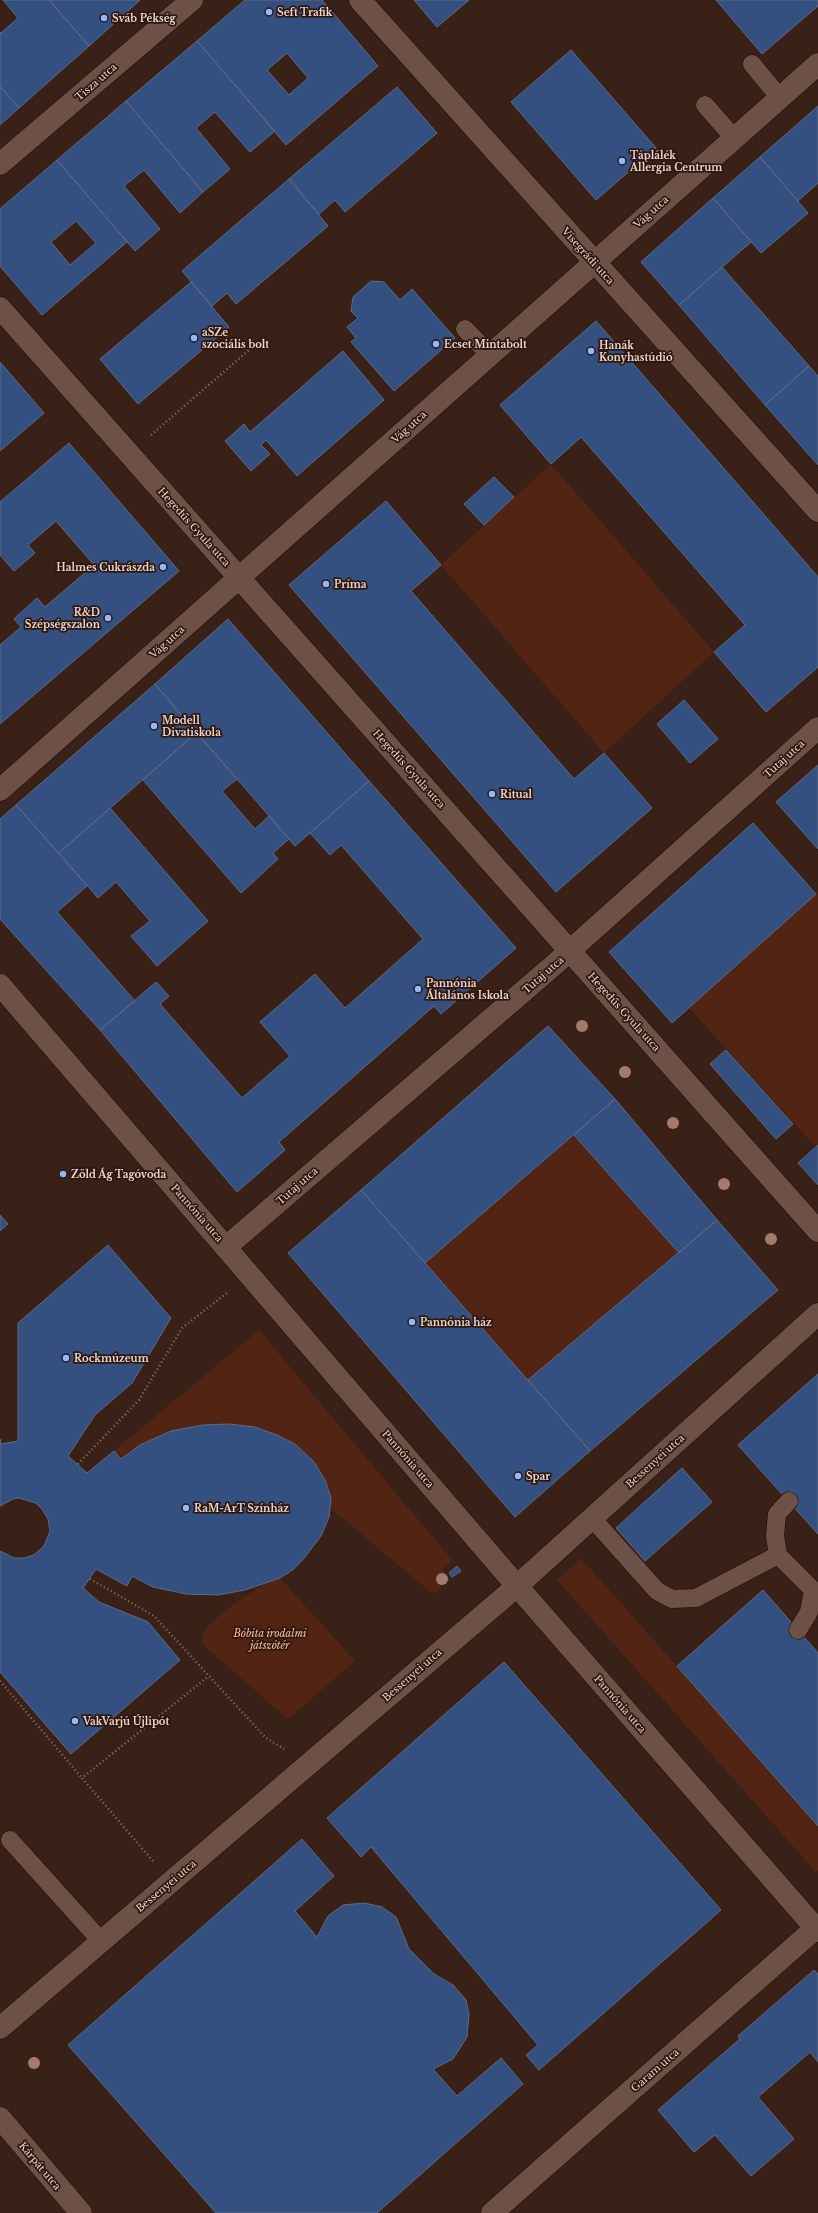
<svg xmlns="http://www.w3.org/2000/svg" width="818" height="2213" font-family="'Libre Baskerville',serif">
	<rect width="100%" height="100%" fill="#3a2118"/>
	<path fill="#512413" d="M551 464 714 652 604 753 441 565Z
		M818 892V1145L816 1147 689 1008Z
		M574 1135 679 1253 528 1380 425 1263Z
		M259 1330 452 1560 442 1569 450 1579 433 1594 330 1508C332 1495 328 1484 321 1473 298 1435 244 1419 201 1425 171 1429 145 1441 121 1459L114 1451Z
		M581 1558 818 1825V1870L816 1872 557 1580Z
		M280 1578 355 1661 288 1719 202 1644C203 1639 203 1632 206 1629 219 1613 260 1584 280 1578Z"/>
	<path fill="#335081" stroke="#5d6b84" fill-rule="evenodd" d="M3 0H49L89 46 19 108 0 86V32L1 33 18 18Z
		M49 0H140L89 46Z
		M245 0H322L378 66 286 145 197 41ZM287 53 308 78 289 95 267 70Z
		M414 0H469L437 27Z
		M716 0H818V6L762 54Z
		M197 41 275 131 250 152 215 112 196 128 230 169 203 192 126 101Z
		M571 50 656 148 596 200 511 102Z
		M0 86 19 108 0 125Z
		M397 87 437 133 345 212 335 200 319 214 289 179Z
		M126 101 203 192 180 213 144 170 124 186 160 229 135 251 57 160Z
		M818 106V183L798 201 760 157Z
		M760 157 808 213 761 253 713 198Z
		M57 160 127 242 42 315 0 266V209ZM76 221 96 243 70 265 51 242Z
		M289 179 328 226 236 304 227 293 212 306 182 271Z
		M713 198 751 242 679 305 641 262Z
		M722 267 809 366 765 405 679 305Z
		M371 281 384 282 400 300 412 289 455 338 394 391 351 342 356 338 347 327 358 318 351 311 353 297Z
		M191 282 229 327 138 404 100 359Z
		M596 321 818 577V667L766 712 714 652 745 625 581 437 551 464 500 405Z
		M343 351 384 400 297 476 266 440 261 445 270 454 251 471 225 441 244 424 250 432Z
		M0 362 44 413 0 451Z
		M809 366 818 376V465L765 405Z
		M69 443 179 571 0 724V645L21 627 14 619 37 598 45 607 94 565 56 521 28 545 35 553 14 571 0 555V502Z
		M494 477 514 497 484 525 464 504Z
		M386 501 441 565 411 591 574 779 604 753 652 808 556 892 289 585Z
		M228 619 369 781 295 846 155 684Z
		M155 684 196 733 59 853 16 805Z
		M684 700 718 739 690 763 657 724Z
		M196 733 237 779 222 791 255 829 269 816 289 839 273 853 278 859 241 893 143 780Z
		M818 765V849L776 802Z
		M369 781 516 948 441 1014 434 1006 279 1142 285 1150 237 1192 100 1030 156 982 169 996 160 1004 242 1098 290 1056 260 1022 315 974 345 1008 423 939 341 845 330 855 310 833Z
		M16 805 87 886 57 912 135 1001 100 1030 0 919V819Z
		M110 808 208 921 157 966 131 936 150 921 116 882 98 898 59 853Z
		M753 823 816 894 672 1023 609 952Z
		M548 1026 615 1099 425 1263 361 1190Z
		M726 1050 793 1124 776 1139 710 1064Z
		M615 1099 717 1220 679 1253 574 1135Z
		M818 1145V1185L798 1163Z
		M361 1190 590 1451 515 1517 288 1253Z
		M0 1215 8 1224 0 1231Z
		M717 1220 778 1290 590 1451 528 1380Z
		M108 1245 171 1318 132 1383 95 1415 68 1456 87 1473 114 1451 121 1459 140 1445 171 1431 202 1425 229 1424 255 1427 277 1435 295 1444 314 1462 325 1480 331 1498 329 1517 321 1536 305 1557 294 1569 280 1578 245 1590 218 1595 186 1594 153 1587 132 1576 127 1586 96 1569 83 1588 99 1602 148 1622 180 1660 71 1754 0 1672V1551L14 1558H24L34 1555 44 1546 50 1531 48 1519 42 1509 36 1503 19 1498 13 1499 0 1506V1439L1 1444 18 1441V1323Z
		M818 1374V1534L738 1445Z
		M682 1468 712 1502 645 1561 616 1528Z
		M457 1566 461 1571 452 1577 449 1573Z
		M763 1590 818 1653V1826L677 1666Z
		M504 1662 721 1910 539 2070 526 2055 538 2045 371 1847 361 1857 327 1818Z
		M302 1839 334 1876 295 1911 317 1937 328 1916 343 1905 364 1903 382 1907 396 1917 409 1949 434 1974 453 1985 466 2000 469 2014 467 2037 453 2059 433 2069 457 2096 501 2058 523 2084 377 2213H216L68 2045Z
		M814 1970 818 1974V2062L810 2052 758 2097 794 2139 751 2176 715 2135 694 2152 658 2110 740 2039 738 2036Z"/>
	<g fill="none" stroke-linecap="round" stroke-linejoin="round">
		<defs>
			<path id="lane" d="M752 64 780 98
				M705 105 734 138
				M465 329 490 355
				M592 1518 657 1591 672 1599 696 1598 778 1555 775 1536 777 1514 789 1501
				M778 1555 818 1595
				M798 1630 809 1612 813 1590
				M10 1840 101 1941"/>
			<path id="street" d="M360 0 818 511
				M0 164 192 0
				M0 308 818 1231
				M0 790 818 64
				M0 985 517 1586 818 1931
				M226 1247 555 964 818 728
				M0 2028 517 1586 818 1314
				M0 2118 81 2213
				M492 2213 818 1926"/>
		</defs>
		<use href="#lane" stroke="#200a03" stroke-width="19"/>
		<use href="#street" stroke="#200a03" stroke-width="23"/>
		<path stroke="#8c766e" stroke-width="2.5" stroke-dasharray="1 3" stroke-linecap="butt" d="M151 435 249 350
			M78 1464 139 1400 182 1328 227 1293
			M90 1579 154 1616 266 1738 284 1749
			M0 1681 82 1778
			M153 1861 82 1778 209 1676"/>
		<use href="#lane" stroke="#6e5146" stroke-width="18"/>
		<use href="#street" stroke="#6e5146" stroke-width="22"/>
	</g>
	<g fill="#a47a6a">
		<circle cx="582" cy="1026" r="6"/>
		<circle cx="625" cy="1072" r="6"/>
		<circle cx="673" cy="1123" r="6"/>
		<circle cx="724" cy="1184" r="6"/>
		<circle cx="771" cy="1239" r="6"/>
		<circle cx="442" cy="1579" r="6"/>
		<circle cx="34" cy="2063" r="6"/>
	</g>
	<g fill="#90b8fd" stroke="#2f170e" stroke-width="1.5">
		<circle cx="269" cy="12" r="4"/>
		<circle cx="104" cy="18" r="4"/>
		<circle cx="622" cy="161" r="4"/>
		<circle cx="194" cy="338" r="4"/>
		<circle cx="436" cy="344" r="4"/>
		<circle cx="591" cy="351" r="4"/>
		<circle cx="163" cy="567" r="4"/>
		<circle cx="326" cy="584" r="4"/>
		<circle cx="108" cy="618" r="4"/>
		<circle cx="154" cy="726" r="4"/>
		<circle cx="492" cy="794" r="4"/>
		<circle cx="418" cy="989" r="4"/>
		<circle cx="63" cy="1174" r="4"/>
		<circle cx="412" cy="1322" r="4"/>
		<circle cx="66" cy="1358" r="4"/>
		<circle cx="518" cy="1476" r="4"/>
		<circle cx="186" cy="1508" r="4"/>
		<circle cx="75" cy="1721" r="4"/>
	</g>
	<g text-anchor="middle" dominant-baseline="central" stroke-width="3.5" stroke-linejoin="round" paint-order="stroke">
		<g font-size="10" font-weight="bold" fill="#e8d7d0" stroke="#2f170e" text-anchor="start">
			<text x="277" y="12">Seft Trafik</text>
			<text x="112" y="18">Sváb Pékség</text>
			<text x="630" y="155">Táplálék<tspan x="630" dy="12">Allergia Centrum</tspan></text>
			<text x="202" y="332">aSZe<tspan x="202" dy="12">szociális bolt</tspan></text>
			<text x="444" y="344">Ecset Mintabolt</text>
			<text x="599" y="345">Hanák<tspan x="599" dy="12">Konyhastúdió</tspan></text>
			<text x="155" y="567" text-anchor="end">Halmes Cukrászda</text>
			<text x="334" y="584">Príma</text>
			<text x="100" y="612" text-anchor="end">R&amp;D<tspan x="100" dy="12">Szépségszalon</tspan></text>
			<text x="162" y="720">Modell<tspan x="162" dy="12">Divatiskola</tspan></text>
			<text x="500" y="794">Ritual</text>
			<text x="426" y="983">Pannónia<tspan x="426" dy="12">Általános Iskola</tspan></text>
			<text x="71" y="1174">Zöld Ág Tagóvoda</text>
			<text x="420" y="1322">Pannónia ház</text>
			<text x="74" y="1358">Rockmúzeum</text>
			<text x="526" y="1476">Spar</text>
			<text x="194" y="1508">RaM-ArT Színház</text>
			<text x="83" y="1721">VakVarjú Újlipót</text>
		</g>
		<g font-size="10" fill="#e8d7d0" stroke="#2f170e">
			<text transform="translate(96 82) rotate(-41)">Tisza utca</text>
			<text transform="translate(651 212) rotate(-42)">Vág utca</text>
			<text transform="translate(588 256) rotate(48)">Visegrádi utca</text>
			<text transform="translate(409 427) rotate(-42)">Vág utca</text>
			<text transform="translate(194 527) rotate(48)">Hegedűs Gyula utca</text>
			<text transform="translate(167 642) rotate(-42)">Vág utca</text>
			<text transform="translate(784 759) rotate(-42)">Tutaj utca</text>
			<text transform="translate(409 769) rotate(48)">Hegedűs Gyula utca</text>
			<text transform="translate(543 975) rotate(-41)">Tutaj utca</text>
			<text transform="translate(624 1012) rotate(48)">Hegedűs Gyula utca</text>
			<text transform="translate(297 1186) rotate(-41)">Tutaj utca</text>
			<text transform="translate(197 1213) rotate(49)">Pannónia utca</text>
			<text transform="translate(408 1459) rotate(49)">Pannónia utca</text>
			<text transform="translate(655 1461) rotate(-42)">Bessenyei utca</text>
			<text transform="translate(412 1675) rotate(-41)">Bessenyei utca</text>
			<text transform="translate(620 1704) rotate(49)">Pannónia utca</text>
			<text transform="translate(166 1886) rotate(-40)">Bessenyei utca</text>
			<text transform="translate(655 2070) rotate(-41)">Garam utca</text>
			<text transform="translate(40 2166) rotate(50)">Kárpát utca</text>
		</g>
		<g font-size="10" font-style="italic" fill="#fbc2ad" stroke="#2f170e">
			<text x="270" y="1633">Bóbita irodalmi<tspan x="270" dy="12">játszótér</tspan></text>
		</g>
	</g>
</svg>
